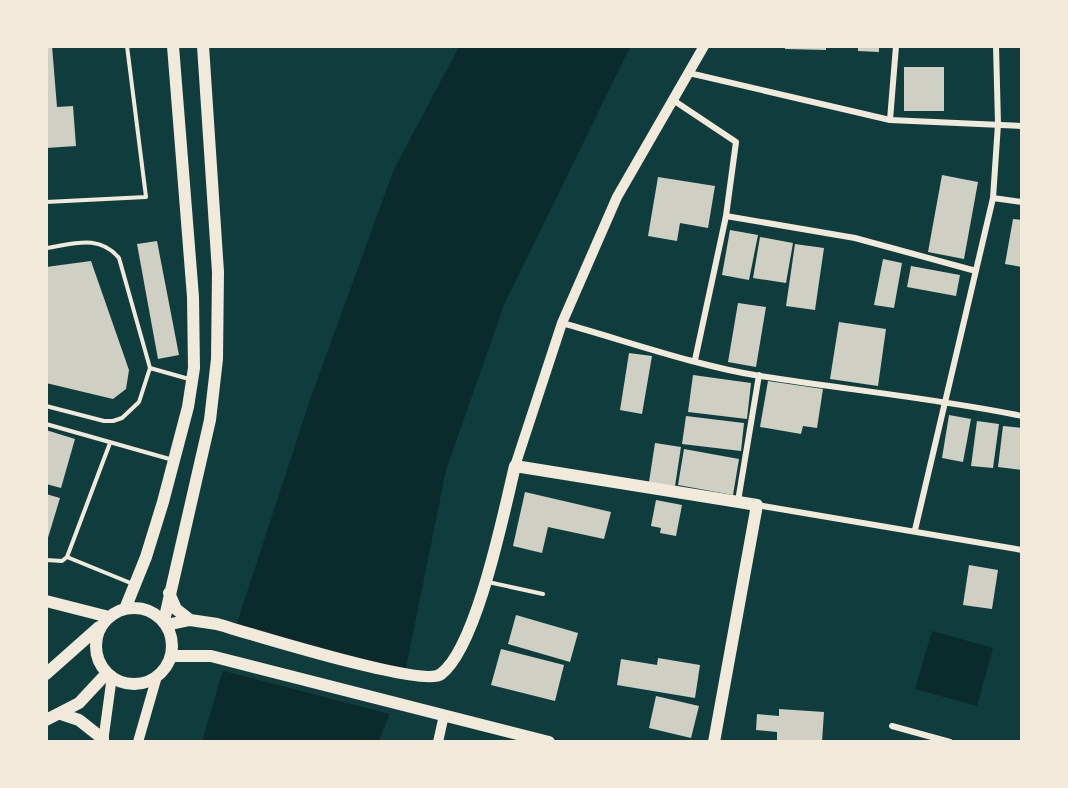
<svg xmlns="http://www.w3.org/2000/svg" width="1068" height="788" font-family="'Noto Sans',sans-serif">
	<rect width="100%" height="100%" fill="#0f3d3e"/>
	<path fill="#0a2a2b" d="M459 47H630L504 305 446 470 404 678 379 741 202 742 234 632 311 397 394 169Z
		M932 631 993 648 977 706 915 689Z"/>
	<path fill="#0f3d3e" d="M230 634 407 679 393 715 220 670Z"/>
	<path fill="#cfcfc3" d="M46 46H52L57 107 73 106 76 146 46 148Z
		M785 46H826V50L785 49Z
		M858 46H879V52L858 51Z
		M904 67H944V111H904Z
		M942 175 978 182 964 259 928 252Z
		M658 177 715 186 708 228 680 223 677 241 648 236Z
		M1013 219 1022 220V267L1005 264Z
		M730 230 758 235 749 280 722 275Z
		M760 237 793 243 786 283 753 278Z
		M157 241 179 355 158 359 137 244Z
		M795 244 824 248 815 310 786 306Z
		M883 259 902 263 894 308 874 305Z
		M91 261 129 370 126 389 113 399 46 383V267Z
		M911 266 960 275 956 296 907 287Z
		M738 303 766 307 756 367 728 362Z
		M839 322 886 329 878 386 830 379Z
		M629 353 652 356 642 414 620 410Z
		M693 375 751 383 747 419 688 412Z
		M768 381 823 389 817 428 803 426 801 434 760 427Z
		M949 415 971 419 963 462 942 458Z
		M686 416 744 423 741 451 682 444Z
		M977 421 999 424 993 468 971 466Z
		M1003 426 1022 428V470L998 467Z
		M46 430 75 439 61 488 46 484Z
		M655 443 681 447 675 486 649 482Z
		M684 449 739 459 733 495 678 485Z
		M525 492 611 512 604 539 548 527 542 553 513 546Z
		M46 494 60 498 47 541H46Z
		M656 500 682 505 676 536 660 533 661 528 651 526Z
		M969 565 998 570 992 609 963 605Z
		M516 615 578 633 570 662 508 644Z
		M501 649 564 665 555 701 491 685Z
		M658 658 700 665 695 698 617 685 621 659 657 665Z
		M656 696 699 706 691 738 649 728Z
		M779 709 824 712 822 742 777 740V732L756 730 757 714 779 716Z"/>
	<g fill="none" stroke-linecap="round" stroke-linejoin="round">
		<path stroke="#f1e9da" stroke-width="4" d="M46 202 146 197 127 46
			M46 248C74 244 99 234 119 258L150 368 139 402 122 418 113 421H104L46 406
			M150 368 189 379
			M46 424 173 460
			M67 557 133 584
			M46 560 62 561 67 557 110 443
			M488 582 543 594"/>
		<path stroke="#f1e9da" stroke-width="6" d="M689 73 890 120 1022 126
			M673 100 736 142 726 216 695 360
			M890 120 896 46
			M993 198 1022 202
			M726 216 855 238 976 271
			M562 323C627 341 693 365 760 376 848 390 935 398 1022 416
			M738 501 759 375
			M757 505 1022 550
			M915 530 993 198 998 124 996 46
			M892 726 950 742"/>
		<path stroke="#f1e9da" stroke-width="10" d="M515 466 562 323 617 197 704 46
			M103 742 112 676
			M138 742 157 676
			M438 742 444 715"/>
		<path stroke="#f1e9da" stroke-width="12" d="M169 593 176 609 190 620
			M46 601 109 617
			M96 646a38 38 0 1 1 76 0a38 38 0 1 1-76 0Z
			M125 609 146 557 163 502 188 407 194 368 193 297 173 46
			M164 621 210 420 217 359 218 272 203 46
			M166 625 190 620 217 624C248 633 424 688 441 674 477 647 504 511 515 466L757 505 714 742
			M171 656H211L549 742
			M46 674 99 627
			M61 714 79 720 103 739
			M46 720 79 703 107 673"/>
	</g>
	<rect width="1068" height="788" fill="none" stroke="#f1e9da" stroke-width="96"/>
</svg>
